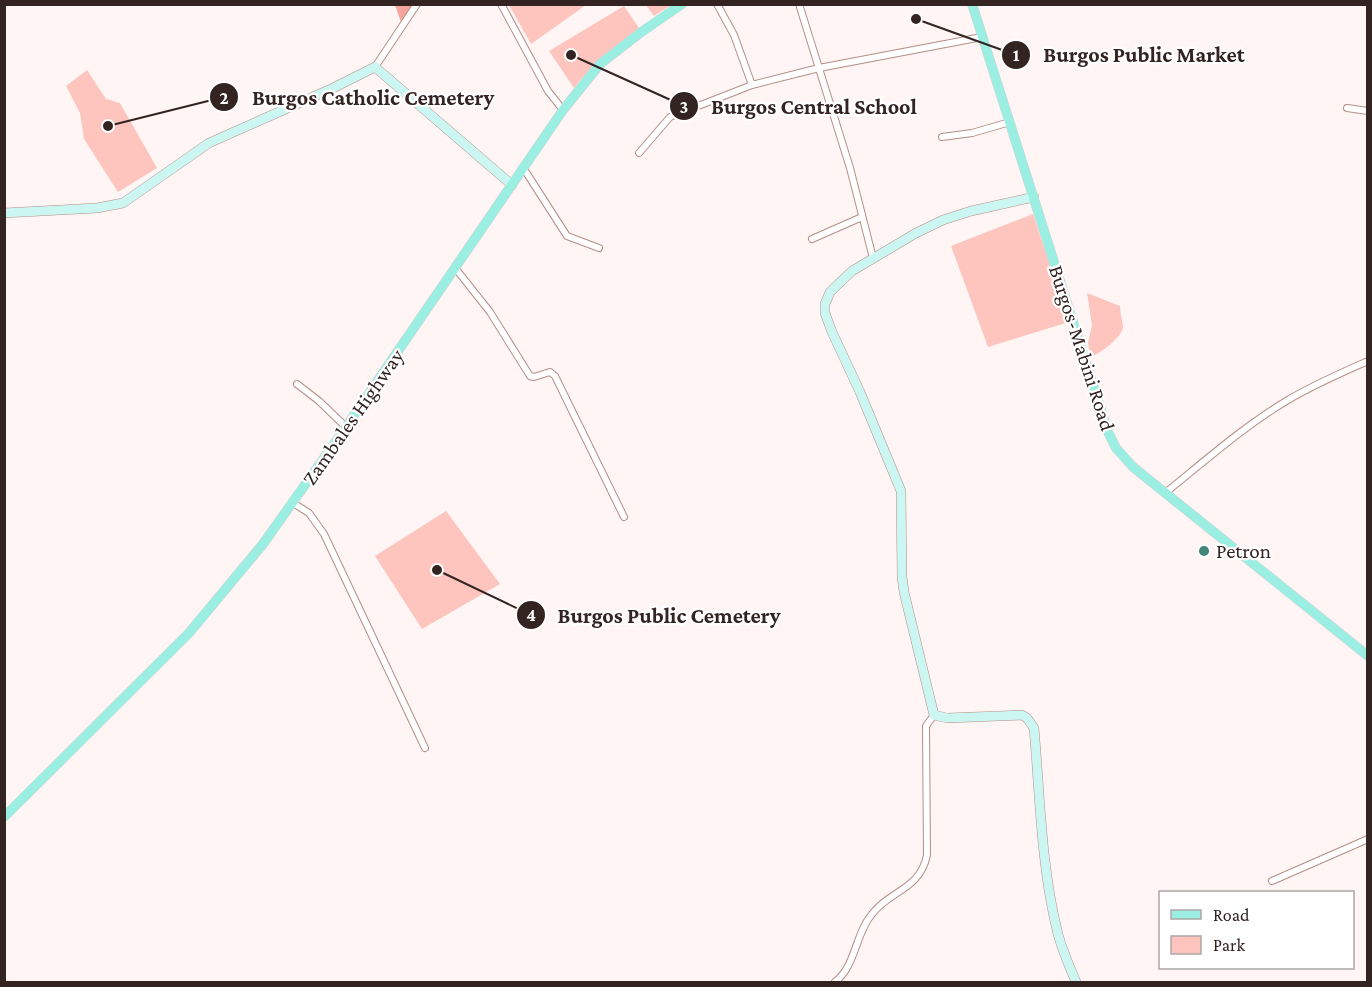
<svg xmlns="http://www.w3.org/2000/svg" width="1372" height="987" font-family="'Crimson Pro',serif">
	<rect width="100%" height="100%" fill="#fef5f4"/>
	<path fill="#fdc5bd" d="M509 5H586L531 44Z
		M646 5H645H671L654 16Z
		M624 6 639 28C615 46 592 64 574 88L549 51Z
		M87 70 106 99 120 103 157 168 118 192 84 139 80 113 66 86Z
		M1033 214 1069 322 988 347 951 246Z
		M1087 293 1120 306C1120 313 1122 319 1123 326 1124 336 1100 354 1091 357L1088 343 1092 325Z
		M446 511 500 584 422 629 375 556Z"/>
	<path fill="#f6a79d" d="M395 5H415L402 25Z"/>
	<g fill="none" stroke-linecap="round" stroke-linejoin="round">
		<defs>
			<path id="street" d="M501 4 548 91 563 110
				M717 4 734 35 752 85
				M799 4 850 168 873 258
				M375 67 417 4
				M1347 108 1368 111
				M942 137 972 133 1010 122
				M639 153 670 117 752 85 819 68 982 37
				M524 169 567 236 599 248
				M812 239 862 217
				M456 269 490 312 530 376 534 377 550 372 555 376 624 517
				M297 384 319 401 346 427
				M1165 493C1205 461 1244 426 1288 400 1313 385 1341 373 1368 361
				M293 503 309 513 324 534 425 748
				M1272 881 1368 839
				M835 982C856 966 855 934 872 914 890 890 920 890 927 855L926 726 934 715"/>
			<path id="secondary" d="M1034 197 971 211 943 220 916 233 852 271 830 292 825 304V313L832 332 860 392 901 491 902 577 904 592 934 715 947 718 1022 715 1027 718 1034 728C1040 795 1041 865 1057 930 1061 948 1069 965 1076 982
				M4 213 97 208 123 203 209 143 333 88 375 67 512 185"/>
			<path id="primary" d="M972 4 1108 432 1116 448 1133 467 1368 656
				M4 817 189 633 263 544 346 427 563 110 600 64 640 33 682 4"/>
		</defs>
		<use href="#street" stroke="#b58e88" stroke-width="8"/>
		<use href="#secondary" stroke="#b58e88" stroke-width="10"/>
		<use href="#primary" stroke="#d6d3d3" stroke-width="10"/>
		<use href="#street" stroke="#fff" stroke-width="6"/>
		<use href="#secondary" stroke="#ccf6f1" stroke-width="9"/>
		<use href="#primary" stroke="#9aeee2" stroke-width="9"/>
	</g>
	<circle fill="#41867b" stroke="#fff" stroke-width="2" cx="1204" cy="551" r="6"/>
	<g text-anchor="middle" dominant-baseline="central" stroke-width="4.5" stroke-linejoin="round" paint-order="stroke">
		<g font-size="21" fill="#332422" stroke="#fff">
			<text transform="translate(1082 348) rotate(72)">Burgos-Mabini Road</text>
			<text transform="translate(353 417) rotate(-55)">Zambales Highway</text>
		</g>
		<g font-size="21" fill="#332422" stroke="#fff" text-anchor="start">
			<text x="1216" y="551">Petron</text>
		</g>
	</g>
	<path fill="none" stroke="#332422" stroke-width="2" d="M916 19L1016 55M108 126L224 97M571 55L684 106M437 570L531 615"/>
	<g fill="#332422" stroke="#fff" stroke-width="2">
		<circle cx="916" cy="19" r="6"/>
		<circle cx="108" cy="126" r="6"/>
		<circle cx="571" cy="55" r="6"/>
		<circle cx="437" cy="570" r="6"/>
		<circle cx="1016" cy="55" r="15"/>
		<circle cx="224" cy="97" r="15"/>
		<circle cx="684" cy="106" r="15"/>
		<circle cx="531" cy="615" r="15"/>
	</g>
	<g font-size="18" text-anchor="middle" font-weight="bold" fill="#fff">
		<text x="1016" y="61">1</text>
		<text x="224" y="104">2</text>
		<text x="684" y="113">3</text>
		<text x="531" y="621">4</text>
	</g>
	<g font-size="22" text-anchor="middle" font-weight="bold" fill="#332422" stroke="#fff" stroke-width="4.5" stroke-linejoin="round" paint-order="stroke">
		<text x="1144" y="62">Burgos Public Market</text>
		<text x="373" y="105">Burgos Catholic Cemetery</text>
		<text x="814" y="114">Burgos Central School</text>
		<text x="669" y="623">Burgos Public Cemetery</text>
	</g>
	<rect width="1372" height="987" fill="none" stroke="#332422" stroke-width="12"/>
	<rect x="1159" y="891" width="195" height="78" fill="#ffffff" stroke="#ada7a7" stroke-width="1.5"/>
	<rect x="1171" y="910" width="30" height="9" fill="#9aeee2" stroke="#ada7a7" stroke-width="1.5"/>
	<text x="1213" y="921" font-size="18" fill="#332422">Road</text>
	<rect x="1171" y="936" width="30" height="18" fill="#fdc5bd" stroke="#ada7a7" stroke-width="1.5"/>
	<text x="1213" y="951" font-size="18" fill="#332422">Park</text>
</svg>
